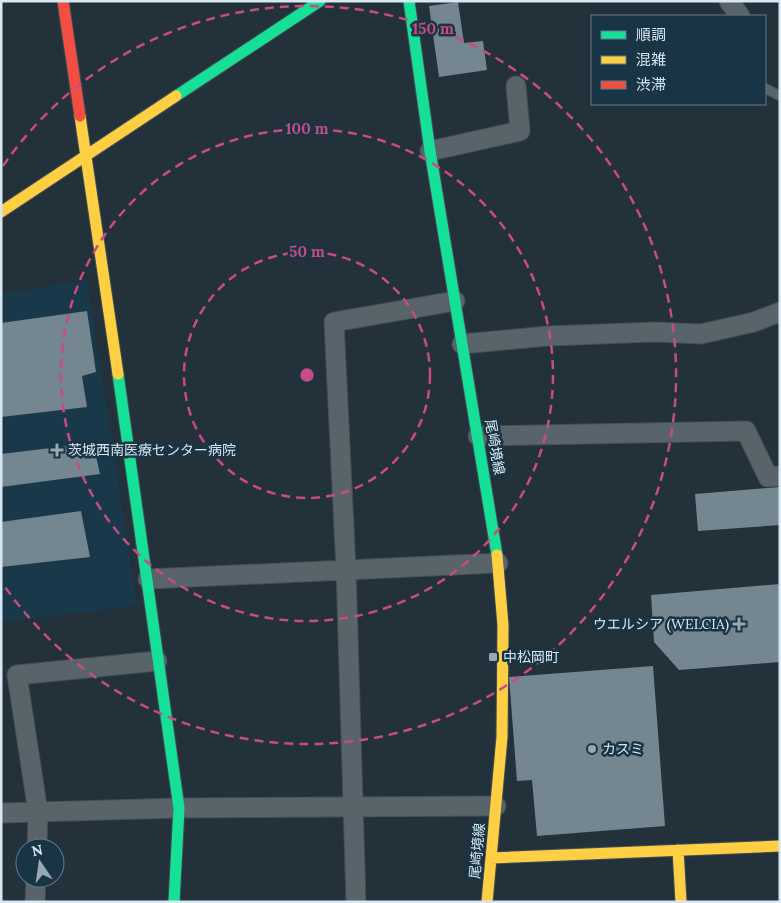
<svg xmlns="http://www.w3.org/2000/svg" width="781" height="903" font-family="Lora,'Noto Sans JP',serif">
	<rect width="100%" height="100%" fill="#23313a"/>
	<path fill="#19394b" d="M87 280 137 606 1 622V294Z"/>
	<path fill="#748690" d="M458 2 464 43 483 41 487 70 439 77 429 6Z
		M87 311 96 372 82 376 87 407 1 417V323Z
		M93 443 100 474 1 487V454Z
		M780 487V525L698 531 695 494Z
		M81 511 90 557 1 567V522Z
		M780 584V662L679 670 654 642 651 595Z
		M653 666 665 826 537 836 532 780 517 781 509 677Z"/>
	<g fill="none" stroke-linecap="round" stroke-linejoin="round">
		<defs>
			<path id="lane" d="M765 88 780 96"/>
			<path id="street" d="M729 1 740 16
				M430 151 520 131 516 86
				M462 344 548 336 654 332 701 334 754 322 780 312
				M478 436 746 431 768 477 780 476
				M148 579 498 563
				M1 813 179 808 496 806
				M37 848 38 812 17 675 157 661
				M35 902 36 878
				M356 902 346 569 334 322 455 301"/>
			<path id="fast" d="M409 1 430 151 497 555
				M176 96 320 1
				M118 374 179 808 174 902"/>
			<path id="slow" d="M80 116 118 374
				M1 212 176 96
				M678 850 681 902
				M491 858 780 846
				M487 902 502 737 503 625 497 555"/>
			<path id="jam" d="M63 1 80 116"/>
		</defs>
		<use href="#lane" stroke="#424e56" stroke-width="11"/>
		<use href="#street" stroke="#424e56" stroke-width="21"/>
		<use href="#fast" stroke="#424e56" stroke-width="13"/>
		<use href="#slow" stroke="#424e56" stroke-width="13"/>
		<use href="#jam" stroke="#424e56" stroke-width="13"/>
		<use href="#lane" stroke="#59636a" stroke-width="9"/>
		<use href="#street" stroke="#59636a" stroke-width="19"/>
		<use href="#fast" stroke="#16e098" stroke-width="11"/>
		<use href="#slow" stroke="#ffcf43" stroke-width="11"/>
		<use href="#jam" stroke="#f24e42" stroke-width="11"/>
	</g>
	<g fill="none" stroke="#c84c81" stroke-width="2.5" stroke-dasharray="9 6">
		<circle cx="307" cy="375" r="123"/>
		<circle cx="307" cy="375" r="246"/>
		<path d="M3 166A369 369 0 1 1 3 584"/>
	</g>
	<g fill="#99a8b2" stroke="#193444" stroke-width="2">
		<path d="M54.5 442.5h5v5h5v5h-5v5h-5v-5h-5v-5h5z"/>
		<path d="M736.5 616.5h5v5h5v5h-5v5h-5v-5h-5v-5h5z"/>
		<rect x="488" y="652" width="10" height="10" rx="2.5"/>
		<circle cx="592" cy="749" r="5"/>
	</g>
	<g text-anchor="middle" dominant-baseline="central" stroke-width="5" stroke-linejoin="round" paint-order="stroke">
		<g font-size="14" fill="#d8e8f2" stroke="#193444">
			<text transform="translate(495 447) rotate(80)">尾崎境線</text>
			<text transform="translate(477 851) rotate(-85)">尾崎境線</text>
		</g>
		<g font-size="14" fill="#d8e8f2" stroke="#193444" text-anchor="start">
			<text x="68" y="450">茨城西南医療センター病院</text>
			<text x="729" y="624" text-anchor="end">ウエルシア (WELCIA)</text>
			<text x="503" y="657">中松岡町</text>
			<text x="602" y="749">カスミ</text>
		</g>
	</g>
	<circle cx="307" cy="375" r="8" fill="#c84c81" stroke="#193444" stroke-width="2.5"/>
	<g font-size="15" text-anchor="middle" font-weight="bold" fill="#c84c81" stroke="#193444" stroke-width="5" stroke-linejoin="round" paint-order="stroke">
		<text x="433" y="34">150 m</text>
		<text x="307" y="134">100 m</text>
		<text x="307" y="257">50 m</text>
	</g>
	<rect width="781" height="903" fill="none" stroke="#d8e8f2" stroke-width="5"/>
	<rect x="591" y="15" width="175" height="90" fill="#193444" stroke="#657c8a"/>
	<rect x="601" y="31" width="25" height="8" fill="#16e098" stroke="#657c8a"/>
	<text x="636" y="40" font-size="15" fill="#d8e8f2">順調</text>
	<rect x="601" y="56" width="25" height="8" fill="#ffcf43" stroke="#657c8a"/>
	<text x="636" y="65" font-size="15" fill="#d8e8f2">混雑</text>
	<rect x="601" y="81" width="25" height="8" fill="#f24e42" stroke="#657c8a"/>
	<text x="636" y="90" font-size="15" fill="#d8e8f2">渋滞</text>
	<g transform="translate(40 863) rotate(347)"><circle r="24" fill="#193444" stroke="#657c8a"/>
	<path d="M0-4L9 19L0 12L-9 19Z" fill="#99a8b2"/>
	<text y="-8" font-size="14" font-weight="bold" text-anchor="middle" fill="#d8e8f2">N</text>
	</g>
</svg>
